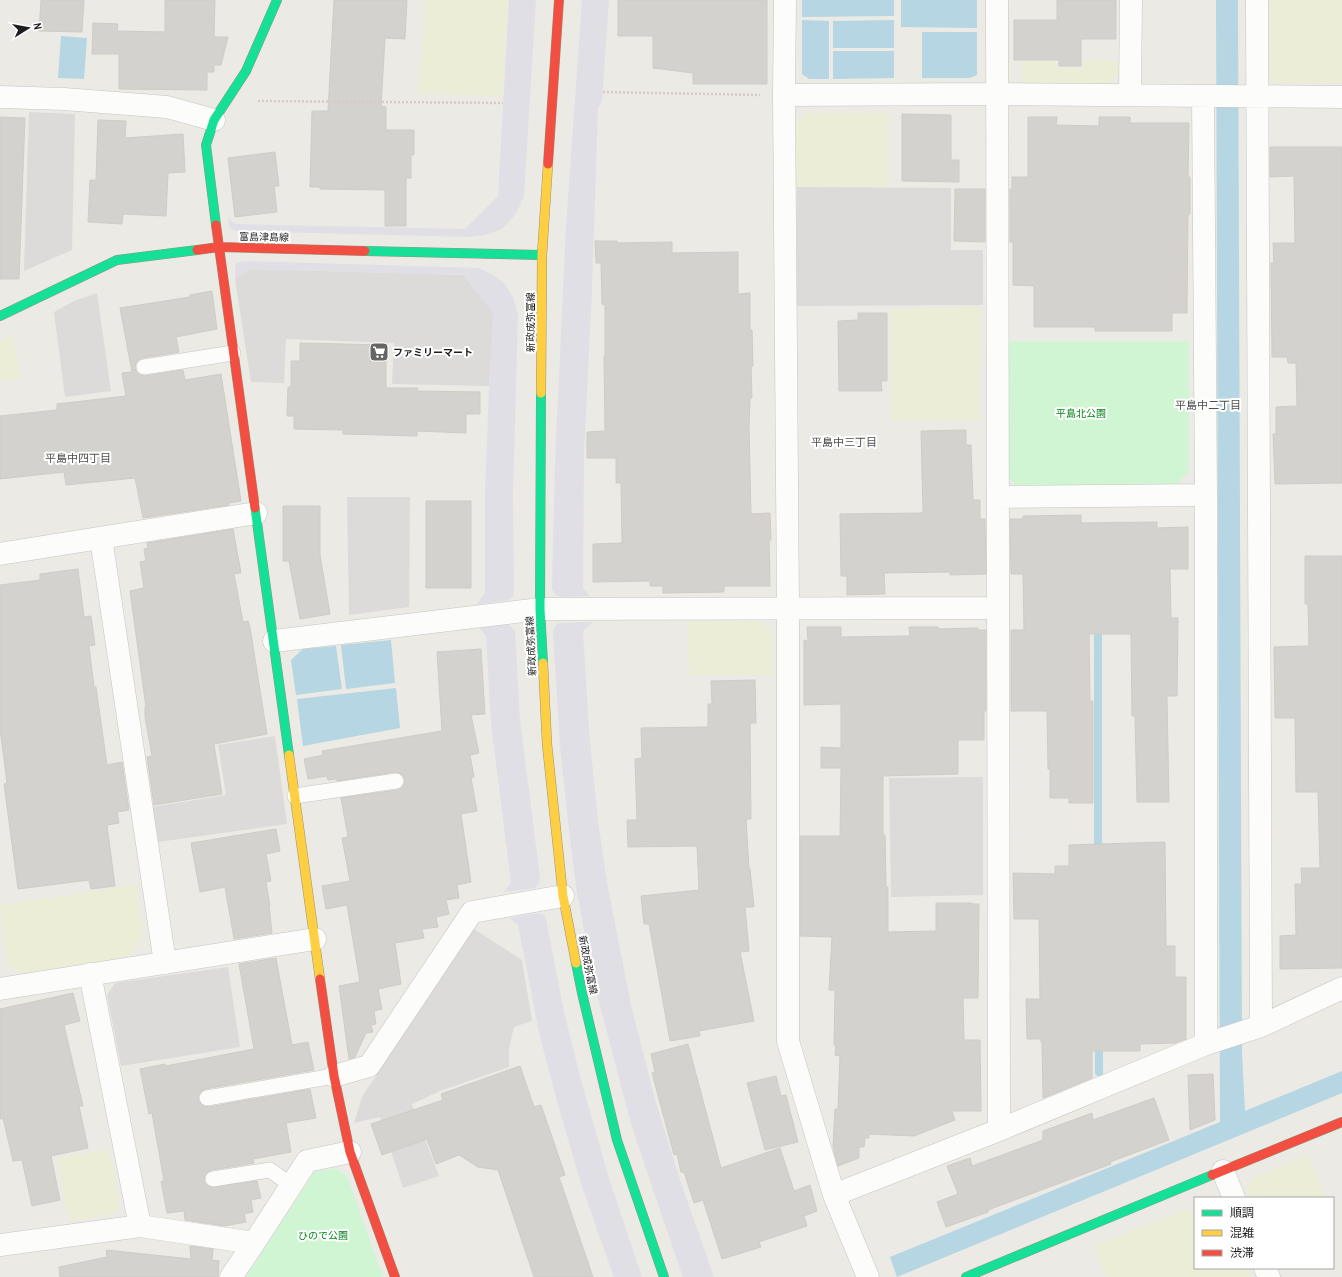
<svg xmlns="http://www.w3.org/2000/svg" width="1342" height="1277" font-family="'Archivo Narrow','Noto Sans JP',sans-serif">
	<rect width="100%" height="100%" fill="#eceae5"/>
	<path fill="#ebedd7" d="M426 0H508L502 97 418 93Z
		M1266 0H1342V83L1277 84 1267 75Z
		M1083 60 1118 61V76L1108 84 1022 86V62L1057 61V68L1082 69Z
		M806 113H888V187H797L795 124Z
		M980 307 979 420H891V309Z
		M13 335 20 379 0 381V341Z
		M688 622H763L773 634V675H689Z
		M136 885 143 934 130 956 24 975 7 964 0 905Z
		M109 1149 120 1204 116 1214 69 1221 57 1158Z
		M1307 1154 1327 1198H1250L1247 1189 1251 1179Z
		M1195 1206V1268H1247L1251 1277H1106L1093 1246Z"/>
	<path fill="#d0f5d3" d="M1008 341H1189V471L1177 484 1017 487 1007 476Z
		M337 1169 347 1176 383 1277H246L315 1171Z"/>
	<path fill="#dcdbd9" d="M29 112 75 114 72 250 24 271Z
		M797 187 951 188V250H983V305L797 306Z
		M250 269 463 275 494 312 489 386 392 384 394 343 286 339 284 383 251 382 235 279Z
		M97 293 111 391 65 397 54 312 74 301Z
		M347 497H410L409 607 349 615Z
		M275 736 287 824 158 842 152 807 226 795 218 745Z
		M983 777V895L891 897 889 778Z
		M472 928 522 960 532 1021 514 1027 509 1049V1067L440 1091 412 1104 439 1176 403 1188 380 1117 354 1123 362 1097Z
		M228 967 240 1047 121 1066 107 995 115 983Z"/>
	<path fill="#e0dfe5" d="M509 0H536L524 196 515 215 502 229 485 235 469 237 235 231 230 228 228 218 235 224 465 229 498 196Z
		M582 0H609L602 102 598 108 592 289 584 456 583 588 590 596 562 597 556 595 552 589 555 461 566 226Z
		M244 261 479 268 493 275 504 283 513 297 518 314 513 492 514 587 513 597 508 600 476 605 485 593V494L489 386 493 312 463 275 250 269 235 279V268L236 263Z
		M593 622 583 631 589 731 598 822 608 888 631 1005 656 1103 680 1180 714 1277H683L666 1228 632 1127 594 983 577 893 569 831 560 746 553 633 555 626 559 623Z
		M508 624 515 631 520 720 540 877 539 883 535 888 504 892 511 883 491 724 486 636 479 628Z
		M538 913 543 914 546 919 564 1012 581 1080 608 1175 642 1277H614L582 1187 560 1112 540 1037 518 925 509 918Z"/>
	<path fill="#b5d6e2" d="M802 0H894V16L802 17Z
		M901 0H977V28L901 27Z
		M1216 0H1238L1242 1053 1245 1111 1342 1071V1093L897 1277 890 1257 1220 1122Z
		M802 20 829 21V79H809L802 74Z
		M894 20V48H833V21Z
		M922 32H977V75L969 78H922Z
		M61 36 87 38 84 79 58 78Z
		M833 51H894V78L833 79Z
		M391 640 395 683 346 689 341 645Z
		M336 646 342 689 296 695 291 660 303 649Z
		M396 688 400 728 303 746 297 699Z"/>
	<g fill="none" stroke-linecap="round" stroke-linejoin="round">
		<path stroke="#b5d6e2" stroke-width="8" d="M1098 625V855
			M1099 1041V1072"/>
	</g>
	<path fill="#d4d2ce" stroke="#cfccc6" d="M41 0H84L82 32 39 31Z
		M165 0H215L214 37H228L221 65H214V72H207V90L119 89V54H92L93 23 118 24 117 31 165 32Z
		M334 0H407L405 39 385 38 381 106 386 107V130H414V155H411V178H406V226H385V190L320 189V187H310L312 111H328Z
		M618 0H767V84H693V73L653 68V36H618Z
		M1057 0H1116V39H1081V66H1059V60H1014V20H1057Z
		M902 114 951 115V160H959V182L902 181Z
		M0 117 25 118 19 279H0Z
		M1028 117H1057L1056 125 1099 126V117H1130V123H1189L1188 177H1190V214H1188L1187 313H1172V331H1095V327H1034V286L1013 285V242H1010V189H1012V177H1028Z
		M98 120 126 121 125 138 183 134 185 172 168 173 166 216 123 214 122 224 88 222 90 180H96Z
		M1270 147H1342V483L1275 484 1273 434H1276V407L1297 406 1296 363H1288L1287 357H1272L1271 263H1274L1273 243H1295L1294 176 1270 177Z
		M275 152 279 186H274L277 212 235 217 228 158Z
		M955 189H985V242L954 241Z
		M595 241H617V243L672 242V253L738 252V294L750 293V330H752L753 366H751L752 398H750L749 425 751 514 770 513 771 540H769L770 586H724V592L663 593V586H650V581L593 582V544L622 543 621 483H616V458H587V432L605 431 604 356H605V305L602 304 601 263H596Z
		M212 291 217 329 176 337 179 352 142 358 138 360 136 363 135 368 137 373 140 375 145 376 183 370 185 380 221 374 241 501 229 503V505L143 518 135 478 66 485 64 472 0 479V416L57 410V404L126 396 122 373 132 372 120 308 190 297V295Z
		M858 313H887V381H881L882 391H839L838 321 858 320Z
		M300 343 386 345V388H418L417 391 480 392V414H466V433L417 431V436L343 434V430L294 429V416H287L288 387H291V361H300Z
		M966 430V445H971L973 500H980V519H985L986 574 950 575V572L884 573 885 594 847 595V576H841L840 514 923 513 921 431Z
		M426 501H471V588H426Z
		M283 506H320V555L330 614 300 619 289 561H283Z
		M1081 515V523L1157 522V528L1188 527V569H1170L1171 618H1178L1177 696H1167L1169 802H1137L1135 716H1132L1131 634H1089L1090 701H1093V803H1069V798H1050V769H1048L1047 711H1011V630H1024L1023 574H1011L1010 519H1023V516Z
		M233 529 241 573 234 574 243 622 248 621 250 627 267 734 214 744 222 794 154 805 147 757 152 756 145 717V707H146L130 591 144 588 140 562 146 561 144 549 148 548 147 543Z
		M1305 556H1342V968L1280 969V936L1296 935 1295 884H1302L1301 868H1320L1318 792H1296L1295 718H1275L1274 647 1309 646 1308 604H1305Z
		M78 569 84 617 91 616 95 645 89 646 94 687H96L107 765 122 762 129 810 117 812 119 823 107 825 115 886 91 889 89 880 18 889 4 784 7 783 0 729V585L40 580V574Z
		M807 627H841V637L910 636 909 627H938V629L978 628V630H986V711H984V740H958V774L883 776V835H885L886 887H888V932L936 931V903H972V904H979L978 998H963L964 1040H980L981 1111H952L955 1120 914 1136 869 1134V1138H865L864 1147H859V1158L838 1166 833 1147 835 1109H838L840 1056 835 1055 836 1045H834L835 990H829L832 937 800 936V836H840L841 768H821V747L841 748V704L804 705V640L808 641Z
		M481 649 485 714 471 715 479 753 470 755 474 777 471 778 477 811 461 814 471 882 457 885 459 898 446 900 449 914 436 917 438 927 422 929 424 938 395 943 401 984 378 989 382 1009 374 1011 376 1024 371 1025 373 1032 366 1033 355 1057 349 1059 339 986 360 982 347 905 326 909 322 886 350 881 342 838 348 837 341 798 397 790 402 788 404 784 405 780 403 775 399 773 395 772 337 781V779L328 780 327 776 308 779 304 759 323 755 322 751 442 731 437 652Z
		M755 680 756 723H750L751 819H746L749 869H750L754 907H745L749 951 740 952 754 1021 699 1031 700 1036 670 1041 649 924H644L641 896 699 890 697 846 628 847 627 820H637L635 759 642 758 641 728 708 727V704H712L711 681Z
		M276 829 280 851 266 854 271 881 266 882 270 906H269L272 933 234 939 225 887 200 892 191 843Z
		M1165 842 1166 946H1175V977H1186V1039L1175 1043 1140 1044V1051H1092V1078L1043 1098 1042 1042H1041V1039H1027L1026 999H1040L1039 919H1014L1013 873 1055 874V866H1069V845Z
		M276 958 292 1045 308 1042 314 1070 205 1089 202 1091 199 1095 198 1100 200 1103 204 1106 209 1107 310 1089 316 1118 286 1123 291 1152 253 1159 254 1163 212 1170 208 1172 205 1175 204 1181 206 1185 210 1187 257 1181 261 1198 251 1200 253 1212 244 1214 246 1222 224 1226 185 1220 184 1211 167 1213 161 1181H164L152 1113 149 1114 140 1069 165 1064 166 1066 254 1049 239 964Z
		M73 993 80 1021 64 1025 83 1106H79L88 1148 51 1156 60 1200 32 1206 22 1160 13 1161 3 1118 0 1119V1009Z
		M688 1044 721 1168 780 1148 794 1191 810 1185 817 1211 804 1216 807 1226 759 1242 761 1247 722 1259 703 1200 694 1203 684 1172H681L677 1154 674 1155 652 1073 655 1072 651 1054Z
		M520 1066 534 1107 541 1105 565 1175 559 1177 593 1277H534L498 1170 478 1167 459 1155 436 1164 427 1139 382 1155 371 1124 443 1100 441 1094Z
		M1213 1074 1215 1120 1190 1130 1188 1075Z
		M776 1076 781 1096 786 1095 798 1142 765 1150 747 1083Z
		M1154 1098 1169 1140 1110 1162 1111 1164 988 1210V1212L946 1227 937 1202 958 1194 947 1166 970 1158 972 1166 1043 1140V1131L1092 1113 1093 1120Z
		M190 1246 213 1249 212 1260 219 1261 218 1277H60L59 1267 107 1257 106 1250 191 1259Z"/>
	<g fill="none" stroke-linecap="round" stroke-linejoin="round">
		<defs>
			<path id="lane" d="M144 367 233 353
				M295 796 396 781
				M207 1098 334 1076
				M213 1179 270 1170 291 1185"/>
			<path id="street" d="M785 0 784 95 788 608V1041L834 1195 868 1277
				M997 0 999 1130
				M1257 0 1261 1026
				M784 95 997 94 1342 97
				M1130 95 1131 0
				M1203 96 1206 495V1044
				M0 97 64 99 167 107 214 120
				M998 497 1206 495
				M101 538 165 963
				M0 554 256 513
				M274 641 540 609 998 608
				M90 974 140 1226
				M0 989 315 939
				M334 1076 369 1066 472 912 563 896
				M1223 1171 1234 1198
				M834 1195 999 1130 1206 1044 1261 1026 1342 988
				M0 1245 140 1226 254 1243
				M1265 1268 1269 1277
				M231 1277 254 1243 307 1161 350 1152"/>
			<path id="fast" d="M216 225 206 145 214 120 246 71 277 0
				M365 251 542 255
				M0 316 117 260 197 250
				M541 393 540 609 543 663
				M255 508 289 755
				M576 963 582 993 617 1140 664 1277
				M966 1277 1212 1175"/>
			<path id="slow" d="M541 393 542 255 548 164
				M543 663 547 744 563 896 576 963
				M289 755 320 979"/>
			<path id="jam" d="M548 164 559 0
				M216 225 255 508
				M197 250 219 247 365 251
				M320 979 334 1076 350 1152 395 1277
				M1212 1175 1342 1122"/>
		</defs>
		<use href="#lane" stroke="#c4c4c1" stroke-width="16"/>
		<use href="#street" stroke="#c4c4c1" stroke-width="23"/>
		<use href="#fast" stroke="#93967c" stroke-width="10"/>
		<use href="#slow" stroke="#93967c" stroke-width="10"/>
		<use href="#jam" stroke="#93967c" stroke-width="10"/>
		<path stroke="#d7c9c4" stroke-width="2.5" stroke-dasharray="2 2" stroke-linecap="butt" d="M603 92 760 95
			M258 101 503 103"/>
		<use href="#lane" stroke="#fcfcfb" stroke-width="15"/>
		<use href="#street" stroke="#fcfcfb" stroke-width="22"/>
		<use href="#fast" stroke="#16e098" stroke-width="9"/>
		<use href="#slow" stroke="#ffcf43" stroke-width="9"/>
		<use href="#jam" stroke="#f24e42" stroke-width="9"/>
	</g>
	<defs>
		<symbol id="supermarket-square" viewBox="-11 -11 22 22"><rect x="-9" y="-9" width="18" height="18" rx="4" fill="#656563" stroke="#fff"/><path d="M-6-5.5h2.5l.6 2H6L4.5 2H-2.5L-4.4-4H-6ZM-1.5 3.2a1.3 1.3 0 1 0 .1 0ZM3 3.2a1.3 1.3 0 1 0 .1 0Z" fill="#fff"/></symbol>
	</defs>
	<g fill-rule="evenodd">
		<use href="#supermarket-square" x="368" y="341" width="22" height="22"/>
	</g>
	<g text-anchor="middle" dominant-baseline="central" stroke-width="4" stroke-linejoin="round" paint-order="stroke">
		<g font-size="10" fill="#1d1d1d" stroke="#fff">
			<text transform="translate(264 237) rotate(1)">富島津島線</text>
			<text transform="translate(530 322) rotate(-90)">新政成弥富線</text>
			<text transform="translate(531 646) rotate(-93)">新政成弥富線</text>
			<text transform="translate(588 965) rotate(79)">新政成弥富線</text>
		</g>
		<g font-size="10" font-weight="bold" fill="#1d1d1d" stroke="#fff" text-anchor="start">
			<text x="393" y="352">ファミリーマート</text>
		</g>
		<g font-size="10" fill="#038316" stroke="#fff">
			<text x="1081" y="413">平島北公園</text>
			<text x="323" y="1235">ひので公園</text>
		</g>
		<g font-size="11" fill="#505050" stroke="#fff">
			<text x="1208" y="405">平島中二丁目</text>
			<text x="844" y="442">平島中三丁目</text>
			<text x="78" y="458">平島中四丁目</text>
		</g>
	</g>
	<rect x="1194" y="1197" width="140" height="72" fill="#ffffff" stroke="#a5a5a5"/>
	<rect x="1202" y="1210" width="20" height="6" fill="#16e098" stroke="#a5a5a5"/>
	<text x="1230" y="1217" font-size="12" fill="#1d1d1d">順調</text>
	<rect x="1202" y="1230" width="20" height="6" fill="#ffcf43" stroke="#a5a5a5"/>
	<text x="1230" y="1237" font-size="12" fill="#1d1d1d">混雑</text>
	<rect x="1202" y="1250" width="20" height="6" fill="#f24e42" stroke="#a5a5a5"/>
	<text x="1230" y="1257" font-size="12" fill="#1d1d1d">渋滞</text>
	<g transform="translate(28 28) rotate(79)" stroke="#ffffff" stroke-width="3" paint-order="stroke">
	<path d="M0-3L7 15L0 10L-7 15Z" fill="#1d1d1d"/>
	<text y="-6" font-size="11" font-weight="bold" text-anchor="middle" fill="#1d1d1d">N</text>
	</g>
</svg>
